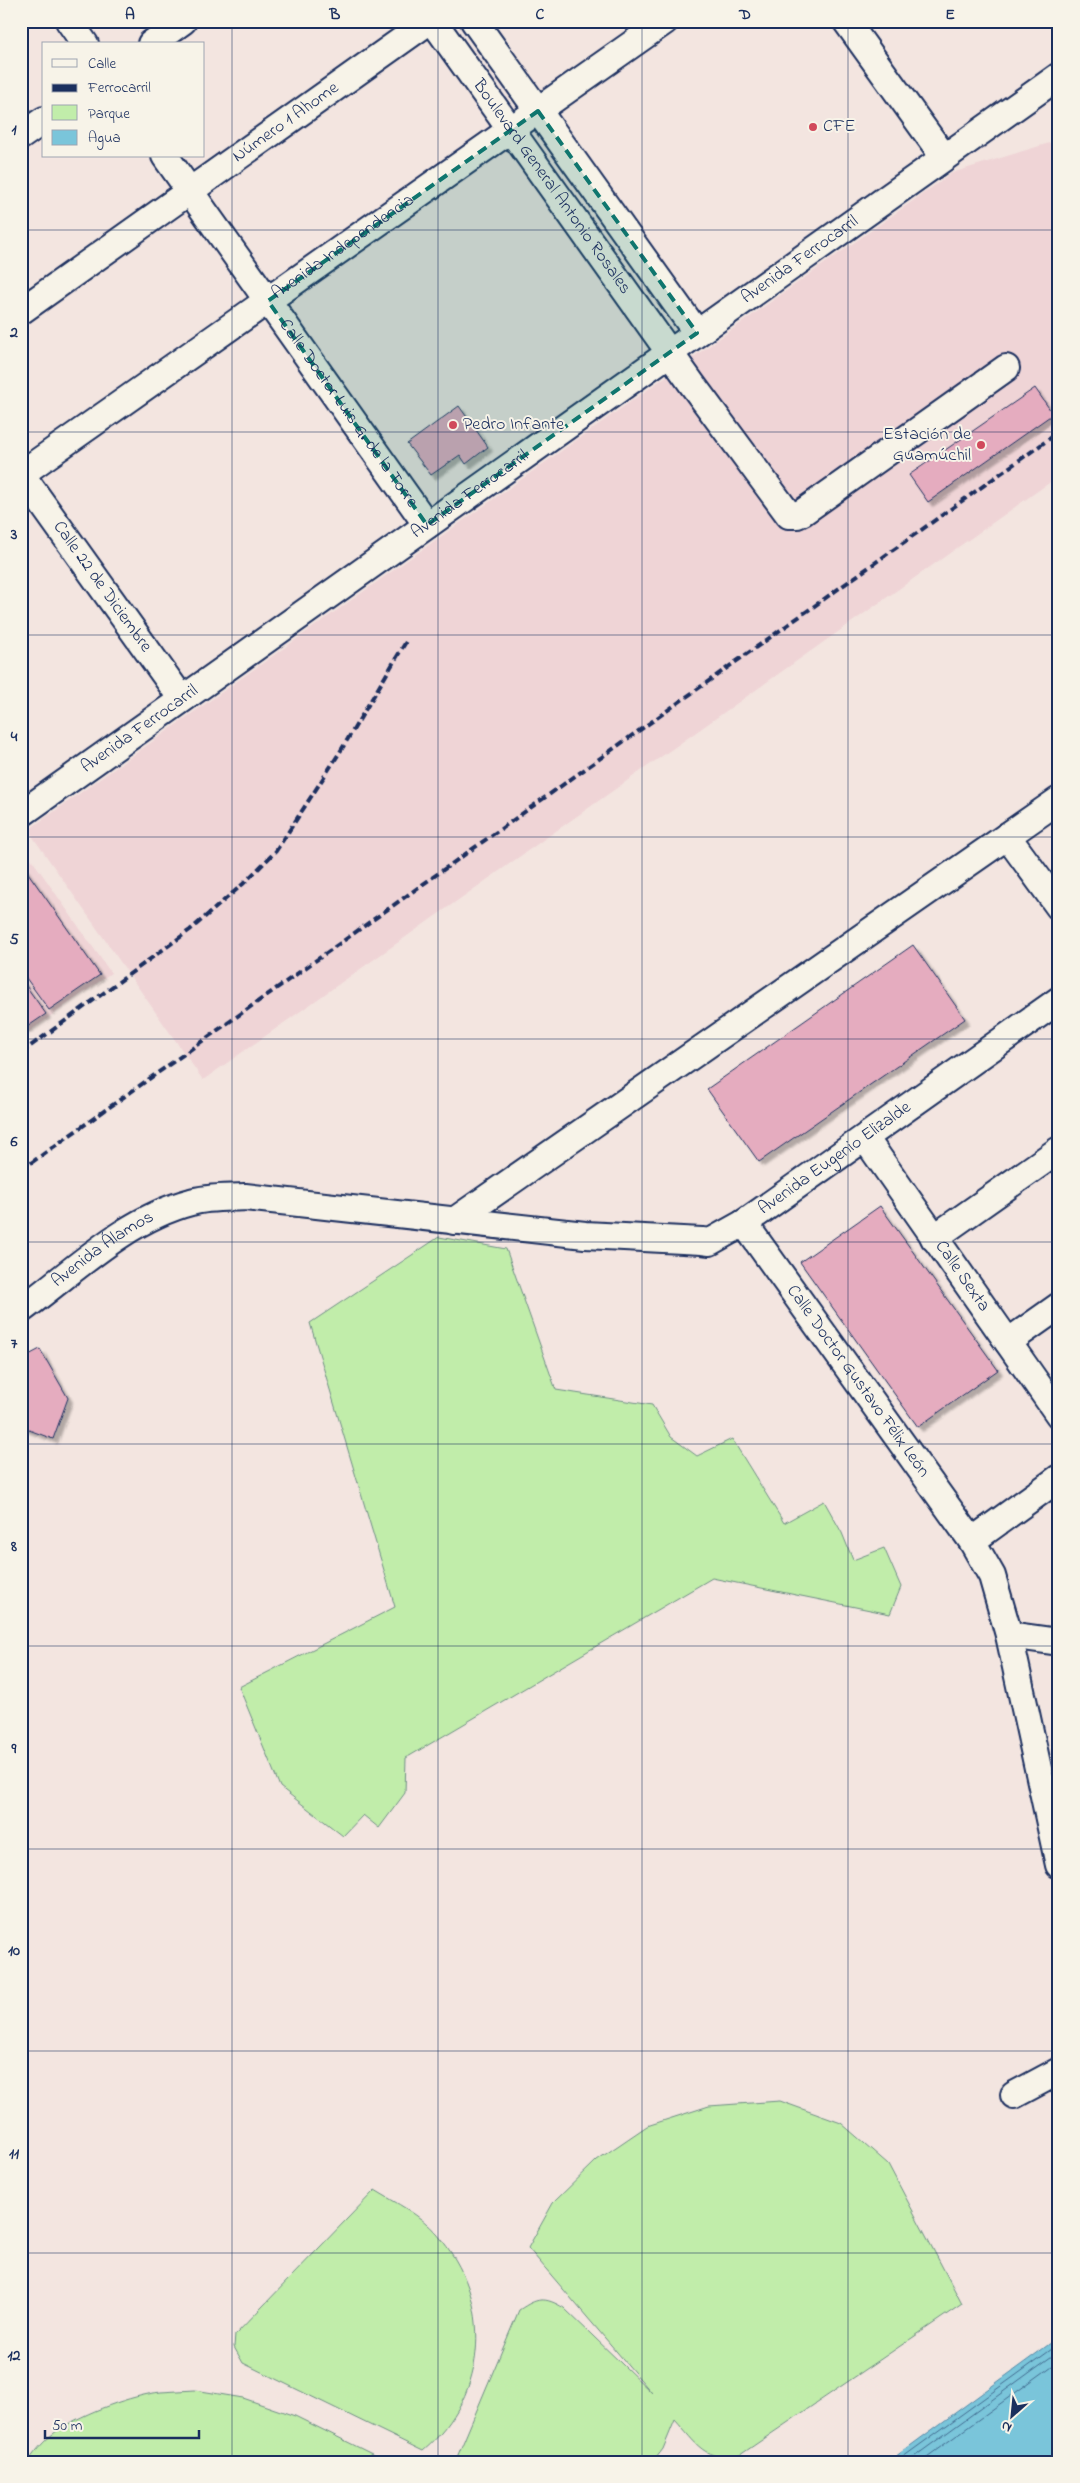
<svg xmlns="http://www.w3.org/2000/svg" width="1080" height="2483" font-family="'Indie Flower',sans-serif">
	<defs>
		<filter id="shadow"><feDropShadow dx="4.5" dy="4.5" stdDeviation="1" flood-color="#0004"/></filter>
	</defs>
	<rect width="100%" height="100%" fill="#f3e5e0"/>
	<filter id="ink" filterUnits="userSpaceOnUse"><feTurbulence type="fractalNoise" baseFrequency=".02" numOctaves="2"/><feDisplacementMap in="SourceGraphic" scale="10" xChannelSelector="R" yChannelSelector="G"/><feConvolveMatrix kernelMatrix="1 2 1 2 8 2 1 2 1" color-interpolation-filters="sRGB"/></filter>
	<g filter="url(#ink)">
		<path fill="#efd4d6" d="M1059 140V476L203 1080 28 830 952 173Z
			M21 844 111 973 21 1037Z"/>
		<path fill="#c1edaa" stroke="#6e8e84" d="M439 1237 506 1249 556 1390 652 1405 671 1437 697 1456 732 1439 784 1523 824 1501 842 1533 853 1560 884 1548 901 1587 890 1614 712 1578 406 1758 405 1793 379 1828 363 1815 343 1836 280 1787 239 1687 395 1607 310 1323Z
			M780 2101 841 2123 888 2164 962 2304 740 2455C705 2463 696 2443 675 2420L663 2449 653 2462H455L519 2310C537 2298 544 2296 564 2308L652 2393 528 2248 553 2203 597 2160 647 2126 709 2106Z
			M375 2190C396 2203 421 2215 437 2234 494 2300 490 2394 423 2451L243 2363 234 2347 235 2335Z
			M195 2390 243 2398 295 2416 378 2457 380 2462H28C36 2450 47 2437 60 2429 84 2413 132 2395 161 2392 172 2391 184 2391 195 2390Z"/>
		<path fill="#7ac5da" stroke="#5489a8" d="M1059 2337V2459L1054 2462H888Z"/>
		<g fill="none" stroke-linecap="round" stroke-linejoin="round">
			<path stroke="#416b90" stroke-width="1" d="M896 2462 1059 2344
				M907 2462 1059 2351
				M920 2462 1059 2361"/>
		</g>
		<path fill="#e5acbf" stroke="#1b2f5e" filter="url(#shadow)" d="M1035 388 1053 414 928 502 909 475Z
			M459 406 488 447 466 464 460 455 431 475 407 444Z
			M1059 846V860L1052 850Z
			M21 863 100 975 49 1010 21 971Z
			M913 945 965 1019 759 1162 707 1089Z
			M21 979 46 1014 21 1031Z
			M880 1206 998 1370 918 1427 800 1262Z
			M40 1349 68 1398 53 1439 21 1427V1359Z"/>
		<g fill="none" stroke-linecap="round" stroke-linejoin="round">
			<defs>
				<g id="minor">
					<path d="M69 21 85 44"/>
					<path id="s1" d="M433 21 692 384 789 515H797L803 512 1006 368"/>
					<path d="M474 21 697 333"/>
					<path d="M846 21 944 157"/>
					<path d="M151 44 183 21"/>
					<path d="M21 136 44 120"/>
					<path id="s2" d="M165 156 427 525"/>
					<path id="s3" d="M21 311 429 21"/>
					<path id="s4" d="M21 474 665 21"/>
					<path id="s5" d="M21 474 182 699"/>
					<path id="s6" d="M21 814 1059 76"/>
					<path d="M1007 836 1059 907"/>
					<path id="s7" d="M865 1138 1059 1415"/>
					<path d="M454 1221 1059 800"/>
					<path id="s8" d="M744 1223 972 1541 992 1576 1009 1635 1059 1865"/>
					<path d="M934 1238 1059 1150"/>
					<path id="s9" d="M21 1310C74 1271 126 1219 191 1202 208 1197 228 1198 245 1197L585 1235 702 1241 710 1242 744 1223 1059 1000"/>
					<path d="M1008 1342 1059 1306"/>
					<path d="M972 1541 1059 1478"/>
					<path d="M1009 1635 1059 1642"/>
					<path d="M1014 2095 1059 2071"/>
				</g>
			</defs>
			<use href="#minor" stroke="#1b2f5e" stroke-width="30"/>
			<use href="#minor" stroke="#f7f3e8" stroke-width="26"/>
			<path stroke="#1b2f5e" stroke-width="4" stroke-dasharray="8 4" stroke-linecap="butt" d="M21 1053 190 930 243 884 276 851 340 752 407 640
				M21 1170 1059 432"/>
		</g>
	</g>
	<path fill="#0f766e" fill-opacity="0.2" stroke="#0f766e" stroke-width="4" stroke-dasharray="10 6" stroke-linejoin="round" d="M538 111 697 333 427 525 268 301Z"/>
	<path fill="none" stroke="#1b2f5e" stroke-width="1" stroke-opacity="0.55" d="M232 21V2462M438 21V2462M642 21V2462M848 21V2462M21 230H1059M21 432H1059M21 635H1059M21 837H1059M21 1039H1059M21 1242H1059M21 1444H1059M21 1646H1059M21 1849H1059M21 2051H1059M21 2253H1059"/>
	<g fill="#d1495b" stroke="#f7f3e8" stroke-width="2">
		<circle cx="813" cy="127" r="5"/>
		<circle cx="453" cy="425" r="5"/>
		<circle cx="981" cy="445" r="5"/>
	</g>
	<g text-anchor="middle" dominant-baseline="central" stroke-width="4" stroke-linejoin="round" paint-order="stroke">
		<g font-size="18" fill="#1b2f5e" stroke="#f7f3e8">
			<text stroke="none"><textPath href="#s3" startOffset="325">Número 1 Ahome</textPath></text>
			<text stroke="none"><textPath href="#s1" startOffset="204">Boulevard General Antonio Rosales</textPath></text>
			<text stroke="none"><textPath href="#s4" startOffset="394">Avenida Independencia</textPath></text>
			<text stroke="none"><textPath href="#s6" startOffset="956">Avenida Ferrocarril</textPath></text>
			<text stroke="none"><textPath href="#s2" startOffset="316">Calle Doctor Luis G. de la Torre</textPath></text>
			<text stroke="none"><textPath href="#s6" startOffset="551">Avenida Ferrocarril</textPath></text>
			<text stroke="none"><textPath href="#s5" startOffset="139">Calle 22 de Diciembre</textPath></text>
			<text stroke="none"><textPath href="#s6" startOffset="146">Avenida Ferrocarril</textPath></text>
			<text stroke="none"><textPath href="#s9" startOffset="875">Avenida Eugenio Elizalde</textPath></text>
			<text stroke="none"><textPath href="#s9" startOffset="102">Avenida Álamos</textPath></text>
			<text stroke="none"><textPath href="#s7" startOffset="169">Calle Sexta</textPath></text>
			<text stroke="none"><textPath href="#s8" startOffset="195">Calle Doctor Gustavo Félix León</textPath></text>
		</g>
		<g font-size="18" fill="#1b2f5e" stroke="#f7f3e8" text-anchor="start">
			<text x="823" y="127">CFE</text>
			<text x="463" y="425">Pedro Infante</text>
			<text x="971" y="435" text-anchor="end">Estación de<tspan x="971" dy="21">Guamúchil</tspan></text>
		</g>
	</g>
	<rect width="1080" height="2483" fill="none" stroke="#f7f3e8" stroke-width="55"/>
	<rect x="42" y="42" width="162" height="115" fill="#f7f3e8" stroke="#9fa5b1"/>
	<rect x="52" y="59" width="25" height="8" fill="#f7f3e8" stroke="#9fa5b1"/>
	<text x="88" y="68" font-size="15" fill="#1b2f5e">Calle</text>
	<rect x="52" y="84" width="25" height="8" fill="#1b2f5e" stroke="#9fa5b1"/>
	<text x="88" y="92" font-size="15" fill="#1b2f5e">Ferrocarril</text>
	<rect x="52" y="105" width="25" height="15" fill="#c1edaa" stroke="#9fa5b1"/>
	<text x="88" y="118" font-size="15" fill="#1b2f5e">Parque</text>
	<rect x="52" y="130" width="25" height="15" fill="#7ac5da" stroke="#9fa5b1"/>
	<text x="88" y="142" font-size="15" fill="#1b2f5e">Agua</text>
	<g transform="translate(1012 2416) rotate(207)" stroke="#f7f3e8" stroke-width="4" paint-order="stroke">
	<path d="M0-4L9 19L0 12L-9 19Z" fill="#1b2f5e"/>
	<text y="-8" font-size="14" font-weight="bold" text-anchor="middle" fill="#1b2f5e">N</text>
	</g>
	<path d="M45 2430v8h154v-8" fill="none" stroke="#1b2f5e" stroke-width="2.5"/>
	<text x="52" y="2430" font-size="15" fill="#1b2f5e" stroke="#f7f3e8" stroke-width="4" paint-order="stroke">50 m</text>
	<rect x="28" y="28" width="1024" height="2428" fill="none" stroke="#1b2f5e" stroke-width="2"/>
	<g font-size="16" text-anchor="middle" font-weight="bold" fill="#1b2f5e">
		<text x="130" y="19">A</text>
		<text x="335" y="19">B</text>
		<text x="540" y="19">C</text>
		<text x="745" y="19">D</text>
		<text x="950" y="19">E</text>
		<text x="14" y="134">1</text>
		<text x="14" y="337">2</text>
		<text x="14" y="539">3</text>
		<text x="14" y="741">4</text>
		<text x="14" y="944">5</text>
		<text x="14" y="1146">6</text>
		<text x="14" y="1348">7</text>
		<text x="14" y="1551">8</text>
		<text x="14" y="1753">9</text>
		<text x="14" y="1955">10</text>
		<text x="14" y="2158">11</text>
		<text x="14" y="2360">12</text>
	</g>
</svg>
